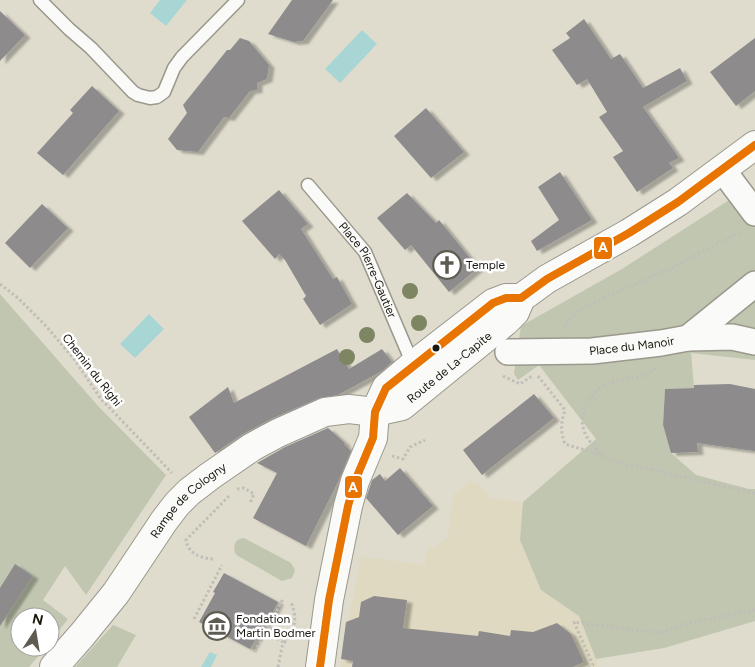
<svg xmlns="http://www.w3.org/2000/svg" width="755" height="667" font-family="Figtree,sans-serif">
	<defs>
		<filter id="shadow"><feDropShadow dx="5.5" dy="3" stdDeviation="1" flood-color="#0004"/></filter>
	</defs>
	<rect width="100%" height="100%" fill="#dfdccd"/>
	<path fill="#ded9c0" d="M472 480 475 484 478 483 490 498 523 502 520 540 541 590 579 616 599 667H341L346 622 349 620 361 556 425 565 428 546 434 547 448 537 453 495Z"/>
	<path fill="#c0c6af" d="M740 193 755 213V360L691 353 694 388 665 389 663 425 671 453 696 475 749 489H755V621L664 648 596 659 579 616 541 590 520 540 523 502 596 439 539 365 518 380 514 374 521 326 622 269Z
		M0 294 98 406 166 475 86 595 65 566 43 600 68 619 50 642V617H20V647H46L29 667H0Z
		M244 538 291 563 295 570 292 578 282 581 238 556 235 553C233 545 235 539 244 538Z
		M113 625 136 635 117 667H75Z"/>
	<path fill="#a8d6d5" d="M160 0H187L166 26 150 13Z
		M362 30 377 44 340 83 325 69Z
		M149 314 164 329 135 358 120 344Z
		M210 652 217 655 211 667H201Z"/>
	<path fill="#8e8b8d" filter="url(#shadow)" d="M292 0H333L303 41 294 42 268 34Z
		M0 11 25 35 0 61Z
		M584 19 611 59 620 54 643 88 680 68 687 81 643 107 679 158 669 163 673 168 637 192 613 157 623 151 599 117 607 112 587 79 577 85 552 50 570 38 566 33Z
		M240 38 249 41 269 65 267 79 257 83V90L250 91 229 118 224 117 198 152 177 150 168 139 187 113 183 105 227 50H230Z
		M755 38V91L736 106 710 72Z
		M92 86 119 111 63 175 37 153 73 113 70 110Z
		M426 108 464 152 431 178 394 136Z
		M560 172 592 220 537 251 531 241 559 220 538 187Z
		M279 190 308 224 301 229 333 279 337 277 352 304 320 325 303 299 306 296 285 260 279 254 275 259 242 221Z
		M407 193 436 223 439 220 478 268 449 292 411 245 405 250 377 218Z
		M42 204 68 228 30 268 5 243Z
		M337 349 349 369 382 349 392 362 382 371 338 395 319 398 271 419 243 434 215 453 189 417 228 387 234 403Z
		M730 384 755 389V451L697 443 698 452 671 453 663 425 665 389 694 388V385Z
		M534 394 554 418 482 475 463 450Z
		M328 428 345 443 344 444 351 451 339 480 306 546 253 518 277 473 257 463 285 447Z
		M400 468 433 506 398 535 366 498 372 480 380 474 385 481Z
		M15 564 33 576 0 626V588Z
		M224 573 278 602 268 622 266 621 250 649 199 622 215 593 213 592Z
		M374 596 407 600 403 628 478 636 479 631 510 636 511 630 533 632 557 623 571 634 584 662 573 667H352L353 661 341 659 346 622 359 617 361 602Z"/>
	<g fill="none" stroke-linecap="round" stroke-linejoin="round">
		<defs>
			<g id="lane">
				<path d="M40 0 69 29 91 48 133 92 138 95 150 98 157 97 164 92 174 68 182 57 238 0"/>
				<path id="s1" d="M308 185 365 252 414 367"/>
			</g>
			<g id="street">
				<path d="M722 169 755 213"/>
				<path d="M688 338 755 284"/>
				<path id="s2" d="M508 352 592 351 661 343 688 338 732 337 755 342"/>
			</g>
			<g id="secondary">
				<path id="s3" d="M54 667 82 635 116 593 164 521 177 504 189 492 210 476 252 447 278 433 325 412 349 409 375 412 402 406 505 322 515 312 521 298 547 279 629 233 678 202 755 145"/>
				<path d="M320 667 329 600 348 506 355 481 373 438 375 412 386 388 413 365 493 303 506 298H521"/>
			</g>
		</defs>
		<use href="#lane" stroke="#9b988d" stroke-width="15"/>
		<use href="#street" stroke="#9b988d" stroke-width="28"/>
		<use href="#secondary" stroke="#9b988d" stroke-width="30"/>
		<path stroke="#c0beb9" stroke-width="3" stroke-dasharray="2.5 2.5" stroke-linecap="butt" d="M0 284 18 298 46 326 74 359 101 399 172 473
			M565 328 568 320 582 308 673 267 742 231
			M656 368C638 386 612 371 592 396 579 412 579 429 592 444 595 448 599 453 603 456 614 463 640 467 654 470 688 478 721 486 755 493
			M503 376 520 384 532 376
			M538 376 565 410C561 422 560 431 565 444L601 455
			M392 456 403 459 410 447 425 440
			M237 489 244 488 254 494 250 503
			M213 559C201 558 188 554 186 540L230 495
			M194 619 222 565
			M269 634 278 618
			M284 642H285C295 623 298 623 291 601
			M255 652 265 632
			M278 667 283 642 265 632 283 599
			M588 667 593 665 574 622 659 633 689 623 755 610"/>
		<use href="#lane" stroke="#fafaf8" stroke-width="12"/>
		<use href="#street" stroke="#fafaf8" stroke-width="25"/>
		<use href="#secondary" stroke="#fafaf8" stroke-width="28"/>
		<defs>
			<path id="bus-1" d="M320 667 329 600 348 506 355 481 373 438 375 412 386 388 493 303 506 298H521L547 279 629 233 678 202 755 145"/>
		</defs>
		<use href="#bus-1" stroke="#fff" stroke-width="11"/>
		<use href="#bus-1" stroke="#e87401" stroke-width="8"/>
	</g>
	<g fill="#7d8562">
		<circle cx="410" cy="291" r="8"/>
		<circle cx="419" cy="323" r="8"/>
		<circle cx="367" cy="335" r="8"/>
		<circle cx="347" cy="357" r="8"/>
	</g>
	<defs>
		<symbol id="church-ring" viewBox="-11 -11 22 22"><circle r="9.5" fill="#fff" stroke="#5e5c51" stroke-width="1.5"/><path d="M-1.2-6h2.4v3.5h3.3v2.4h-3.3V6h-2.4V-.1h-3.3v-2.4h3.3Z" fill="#5e5c51"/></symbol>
		<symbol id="museum-ring" viewBox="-11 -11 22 22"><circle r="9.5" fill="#fff" stroke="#5e5c51" stroke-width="1.5"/><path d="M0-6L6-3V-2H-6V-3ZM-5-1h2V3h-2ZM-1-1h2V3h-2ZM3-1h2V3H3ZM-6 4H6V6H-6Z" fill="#5e5c51"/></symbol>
	</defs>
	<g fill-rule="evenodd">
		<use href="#church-ring" x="431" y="249" width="32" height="32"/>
		<use href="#museum-ring" x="201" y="610" width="32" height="32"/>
	</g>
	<circle fill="#19170e" stroke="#fff" stroke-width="2" cx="436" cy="348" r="4.5"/>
	<g text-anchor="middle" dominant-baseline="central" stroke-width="5" stroke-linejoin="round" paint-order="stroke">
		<g font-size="12" fill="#19170e" stroke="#fff" text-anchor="start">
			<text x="466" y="265">Temple</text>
			<text x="236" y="619">Fondation<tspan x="236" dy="14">Martin Bodmer</tspan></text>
		</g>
		<g font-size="12" fill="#19170e" stroke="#fff">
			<text stroke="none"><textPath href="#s1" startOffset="105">Place Pierre-Gautier</textPath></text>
			<text stroke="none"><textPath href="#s2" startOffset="124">Place du Manoir</textPath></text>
			<text stroke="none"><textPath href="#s3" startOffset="519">Route de La-Capite</textPath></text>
			<text transform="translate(92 370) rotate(52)">Chemin du Righi</text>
			<text stroke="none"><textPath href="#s3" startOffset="215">Rampe de Cologny</textPath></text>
		</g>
	</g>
	<g stroke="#fff" stroke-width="2">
		<rect x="593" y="236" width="20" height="24" rx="5" fill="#e87401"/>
		<rect x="344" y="475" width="19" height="24" rx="5" fill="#e87401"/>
	</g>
	<g font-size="14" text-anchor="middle" font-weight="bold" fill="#fff">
		<text x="603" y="252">A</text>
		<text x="353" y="492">A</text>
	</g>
	<g transform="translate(35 632) rotate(12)"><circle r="24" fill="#ffffff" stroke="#a3a29f"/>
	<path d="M0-4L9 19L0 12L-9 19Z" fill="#5e5c51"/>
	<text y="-8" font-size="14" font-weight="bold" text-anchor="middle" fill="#19170e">N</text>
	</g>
</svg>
